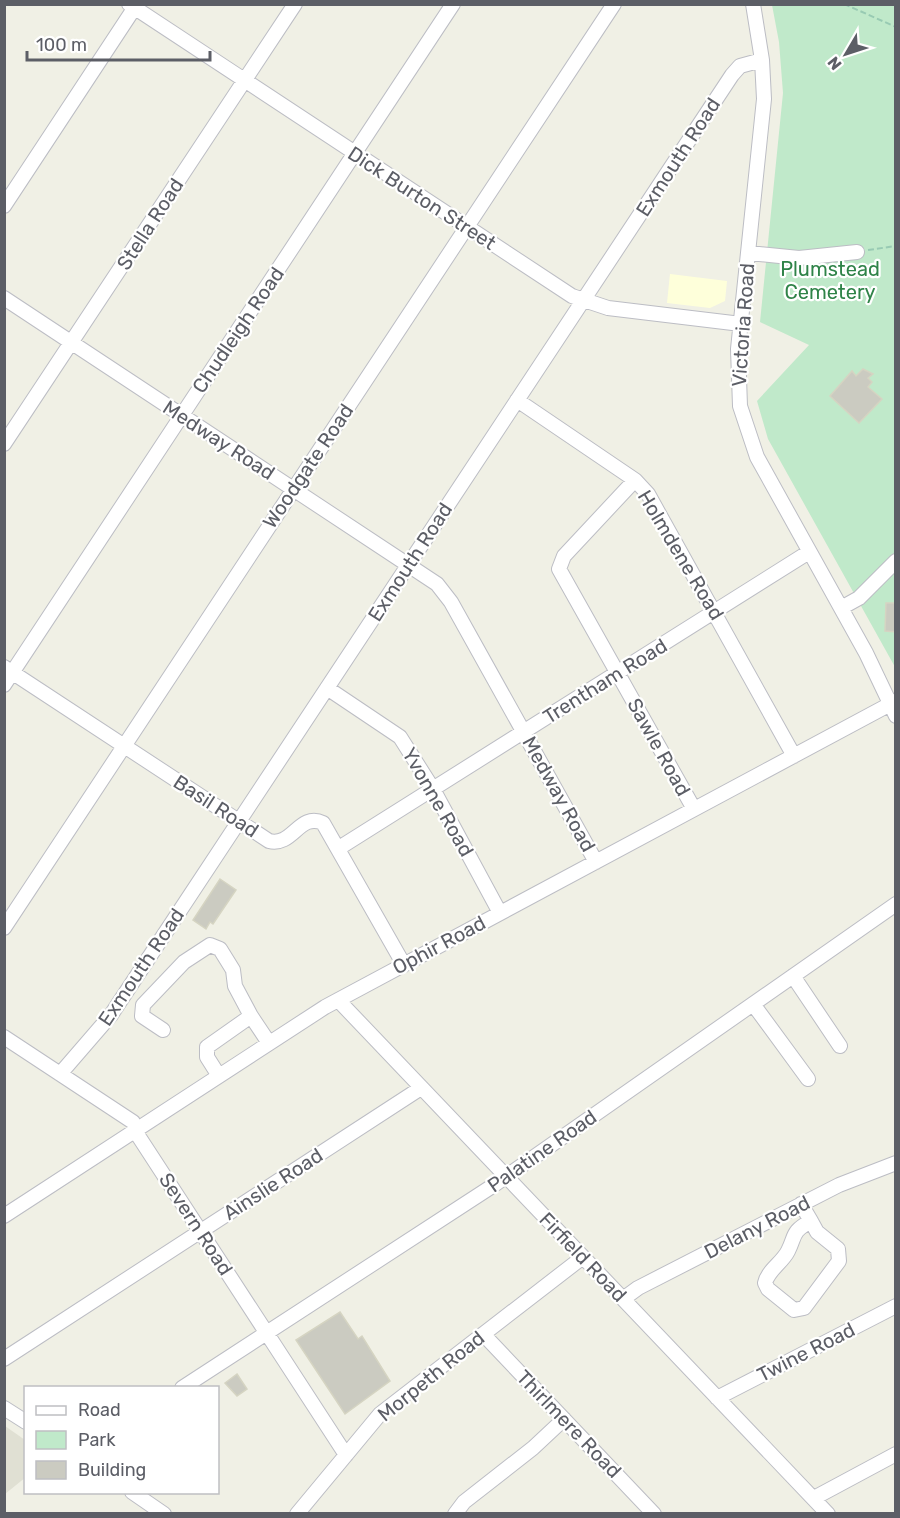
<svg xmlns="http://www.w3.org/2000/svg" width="900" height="1518" font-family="Rubik,sans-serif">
	<rect width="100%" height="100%" fill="#f0f0e5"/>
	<path fill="#feffda" d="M670 274 727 281 725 301 710 308 667 303Z"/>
	<path fill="#e0e0d3" d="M5 1426 25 1440 26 1477 5 1494Z"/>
	<path fill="#c0e9ca" d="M772 5H895V667L768 439 757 401 809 345 760 322 783 93 779 42Z"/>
	<path fill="#cbcbc1" stroke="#d5d4c2" stroke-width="1.5" d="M863 369 873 374 868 378 872 382 868 387 882 399 859 423 830 396 852 371 856 376Z
		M886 603H896V632L885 631Z
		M220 879 236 890 213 924 210 922 206 929 193 920Z
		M340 1312 358 1339 362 1336 390 1381 345 1414 296 1340Z
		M237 1374 247 1389 237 1396 225 1383Z"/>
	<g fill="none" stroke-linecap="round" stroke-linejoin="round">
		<defs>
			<path id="minor" d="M129 4 572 296 608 308 741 324
				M753 4 762 60 764 99 738 349 740 406 757 457 866 653 896 716
				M4 206 137 4
				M749 253 799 258 857 252
				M4 298 437 584 451 602 596 862
				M517 400 635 480 648 494 794 756
				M4 444 295 4
				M635 480 564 556 559 569 694 809
				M841 608 859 598 896 561
				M4 667 269 841C293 847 299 812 323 823L404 965
				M4 685 453 4
				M327 688 400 737 433 789 500 913
				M339 848 809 552
				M4 928 614 4
				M793 976 840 1046
				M338 1000 828 1514
				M753 1004 808 1079
				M163 1030 142 1016 143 1005 184 962 210 945 220 949 233 970 235 986 251 1016
				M4 1037 133 1122 139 1137 346 1455
				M60 1074 111 1015 732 75 740 66 762 60
				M219 1076 207 1057V1047L251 1016 269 1043
				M801 1204 811 1221C791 1232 796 1235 788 1251 782 1263 768 1270 765 1283L768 1289 794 1310 804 1308 839 1261 838 1249 817 1232 811 1221
				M4 1216 325 1007 896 701
				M623 1299 638 1288 839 1185 896 1163
				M483 1334 654 1514
				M4 1359 421 1088
				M182 1388 494 1185 896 904
				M717 1398 896 1306
				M4 1408 26 1422
				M132 1492 164 1514
				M814 1498 896 1454
				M297 1514 380 1414 583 1257
				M455 1514 464 1502 533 1448 564 1419"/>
		</defs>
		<use href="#minor" stroke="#bcbdc4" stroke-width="16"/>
		<path stroke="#98cab3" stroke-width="2" stroke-dasharray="6 3" stroke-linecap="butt" d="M844 4 896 27
			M868 250 896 246"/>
		<use href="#minor" stroke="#fff" stroke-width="14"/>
	</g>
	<g text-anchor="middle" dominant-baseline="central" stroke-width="4.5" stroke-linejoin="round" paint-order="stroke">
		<g font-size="20" fill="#5c5e66" stroke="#fff">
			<text transform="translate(678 157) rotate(-57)">Exmouth Road</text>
			<text transform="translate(422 198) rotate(33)">Dick Burton Street</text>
			<text transform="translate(150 224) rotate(-57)">Stella Road</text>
			<text transform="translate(743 325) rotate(-86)">Victoria Road</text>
			<text transform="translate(238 330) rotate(-56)">Chudleigh Road</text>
			<text transform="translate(219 440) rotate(33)">Medway Road</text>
			<text transform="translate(308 466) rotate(-56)">Woodgate Road</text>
			<text transform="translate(681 555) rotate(59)">Holmdene Road</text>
			<text transform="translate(410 562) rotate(-57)">Exmouth Road</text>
			<text transform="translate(605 681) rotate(-32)">Trentham Road</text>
			<text transform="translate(659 747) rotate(61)">Sawle Road</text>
			<text transform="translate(559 794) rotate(61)">Medway Road</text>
			<text transform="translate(438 802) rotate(60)">Yvonne Road</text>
			<text transform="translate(216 806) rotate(33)">Basil Road</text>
			<text transform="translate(439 945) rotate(-28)">Ophir Road</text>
			<text transform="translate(141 967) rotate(-56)">Exmouth Road</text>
			<text transform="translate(542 1151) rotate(-35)">Palatine Road</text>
			<text transform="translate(273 1184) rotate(-33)">Ainslie Road</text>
			<text transform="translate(196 1224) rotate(57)">Severn Road</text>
			<text transform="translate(757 1227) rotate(-27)">Delany Road</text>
			<text transform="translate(583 1257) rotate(46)">Firfield Road</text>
			<text transform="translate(806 1352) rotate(-27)">Twine Road</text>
			<text transform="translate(431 1376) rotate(-39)">Morpeth Road</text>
			<text transform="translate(569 1424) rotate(46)">Thirlmere Road</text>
		</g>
		<g font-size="20" fill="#2f8348" stroke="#fff">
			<text x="830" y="269">Plumstead<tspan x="830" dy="23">Cemetery</tspan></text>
		</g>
	</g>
	<rect width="900" height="1518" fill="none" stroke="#5c5e66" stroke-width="12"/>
	<rect x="24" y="1386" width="195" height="108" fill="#ffffff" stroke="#bebfc2" stroke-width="1.5"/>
	<rect x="36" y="1406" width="30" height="9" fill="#ffffff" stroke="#bebfc2" stroke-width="1.5"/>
	<text x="78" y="1416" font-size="18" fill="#5c5e66">Road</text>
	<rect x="36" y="1431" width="30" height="18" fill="#c0e9ca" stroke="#bebfc2" stroke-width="1.5"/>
	<text x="78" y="1446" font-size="18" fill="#5c5e66">Park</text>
	<rect x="36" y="1461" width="30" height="18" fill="#cbcbc1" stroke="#bebfc2" stroke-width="1.5"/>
	<text x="78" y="1476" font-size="18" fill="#5c5e66">Building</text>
	<g transform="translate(846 54) rotate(231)" stroke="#ffffff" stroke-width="4.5" paint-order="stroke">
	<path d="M0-4.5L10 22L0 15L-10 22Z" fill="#5c5e66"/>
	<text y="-9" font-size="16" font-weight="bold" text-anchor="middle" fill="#5c5e66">N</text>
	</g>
	<path d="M27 51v9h183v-9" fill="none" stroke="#5c5e66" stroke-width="3"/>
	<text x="36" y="51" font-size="18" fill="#5c5e66" stroke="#ffffff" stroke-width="4.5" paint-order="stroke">100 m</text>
</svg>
